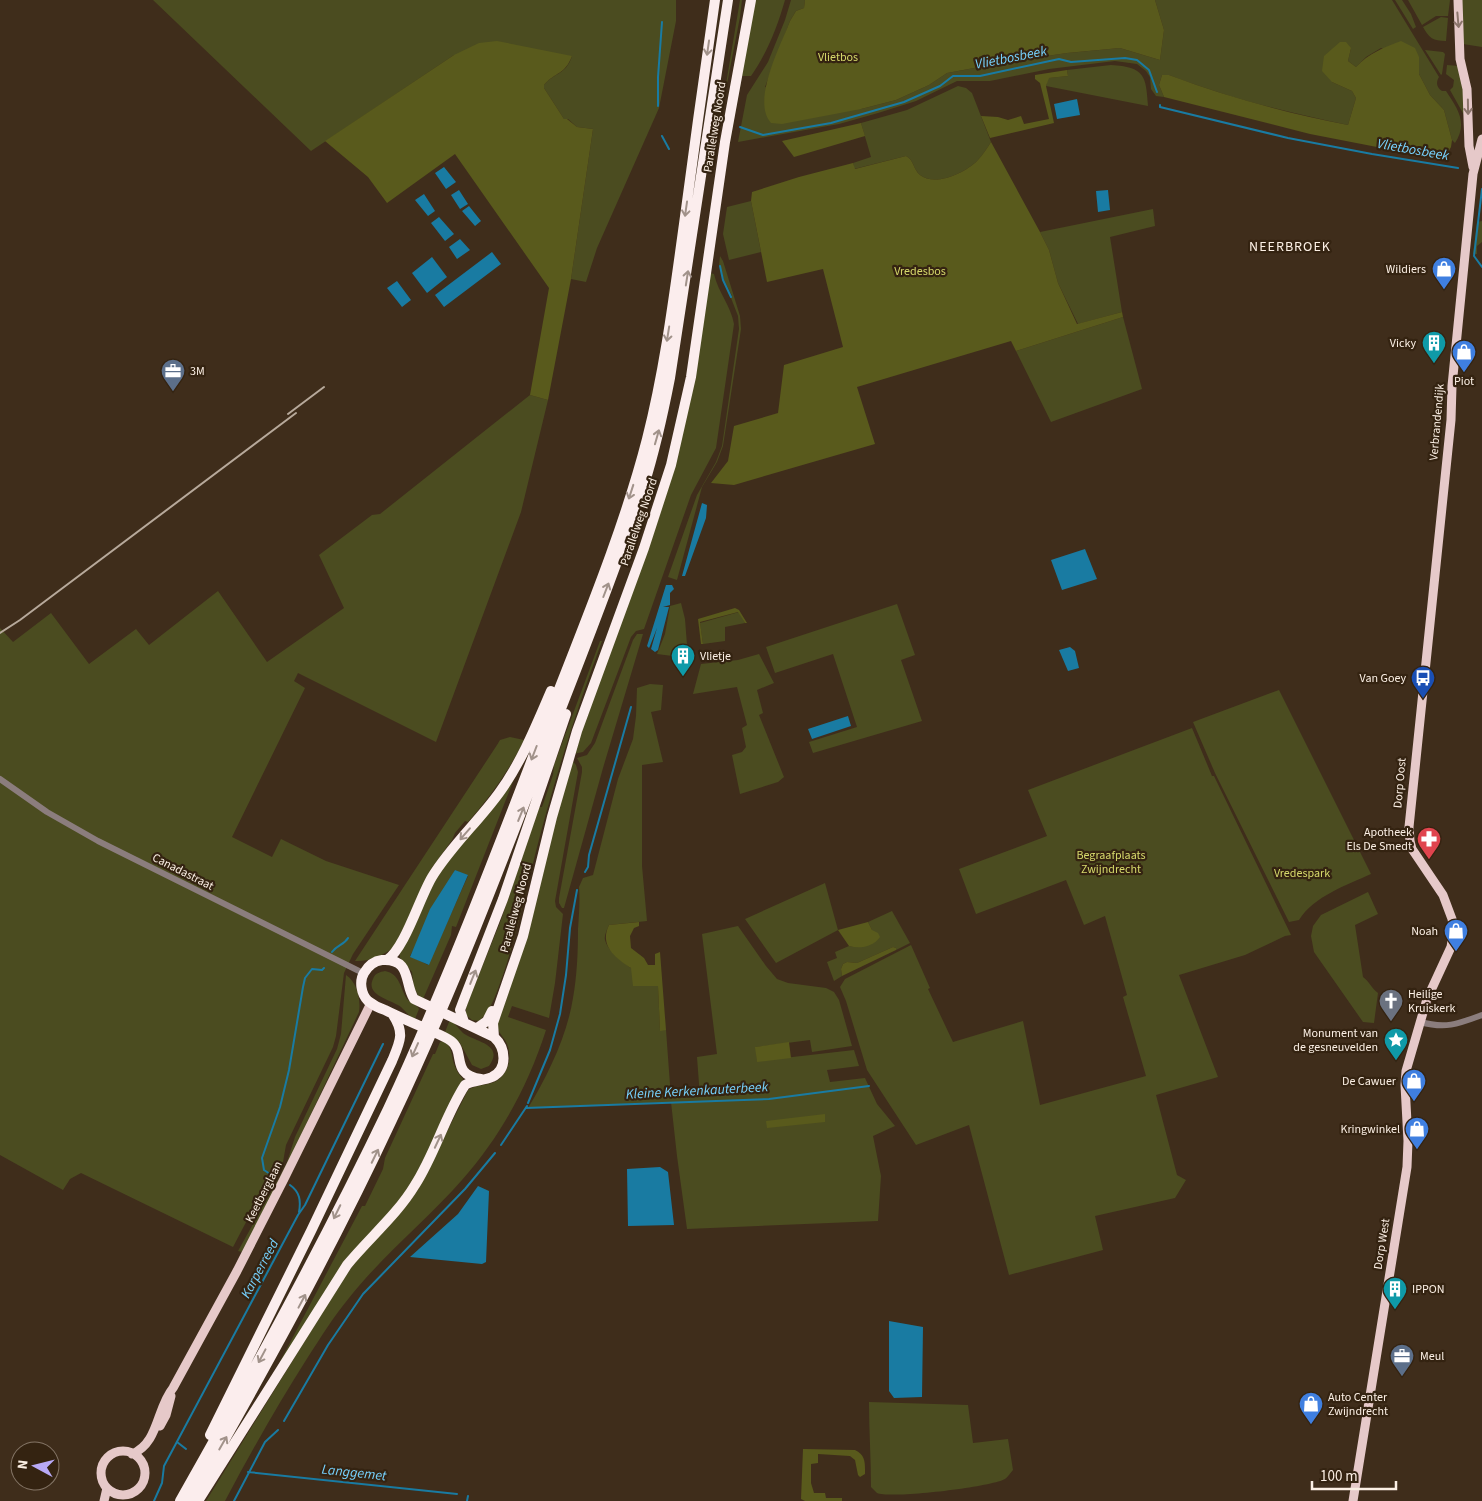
<svg xmlns="http://www.w3.org/2000/svg" width="1482" height="1501" font-family="'Source Sans 3',sans-serif">
	<rect width="100%" height="100%" fill="#3f2d1b"/>
	<path fill="#4b4c20" fill-rule="evenodd" d="M153 0H676V21L659 108 597 248 586 282 571 279 593 129 577 127 568 119H564L544 88V85C555 72 566 75 572 56L454 55 311 151Z
		M740 0H742L740 17 720 120Z
		M753 0H785C777 28 767 53 751 76H742L728 152 710 273 714 274C718 292 731 306 734 324L716 448 691 495 644 629 636 631 631 637 591 743 583 752 573 754 590 700 655 523H657C694 403 707 279 725 155L730 139 739 75Z
		M791 0H805L804 8 796 11 790 21 765 87 861 109 896 100 929 85 947 73 1012 61 1067 53 1120 48 1160 60 1164 30 1155 0H1392L1439 77C1436 82 1436 87 1442 91H1446C1458 109 1468 123 1455 143L1452 140 1444 110 1430 95 1419 74V57L1381 48 1366 57 1356 67 1348 61 1351 48 1332 82 1352 91 1356 98 1348 125C1285 112 1229 98 1169 75H1162L1159 85 1164 97 1156 96 1151 89 1150 77 1146 71 1137 64 1115 61 1049 69 990 81H957L916 101 878 113 839 124 738 142 747 95 768 62 785 20Z
		M1395 0H1402L1411 14 1416 27 1413 29Z
		M1408 0H1450L1448 16H1436L1422 25Z
		M1460 0H1482V47L1463 44Z
		M1441 17 1448 18 1446 41C1433 41 1429 38 1423 27Z
		M1425 50 1443 52 1445 54 1442 74 1441 75Z
		M1111 65C1145 67 1146 76 1148 106L1046 86 1048 78 1068 76 1067 70Z
		M1447 65 1459 66 1464 83V115L1450 90 1453 87 1454 80 1446 74Z
		M958 86 966 88 972 93 991 142C987 148 983 155 977 161 965 173 935 187 920 175 913 169 914 160 906 156L854 169 853 163 871 157 861 123 907 110Z
		M751 201 761 252 729 260 723 234 727 207Z
		M1153 209 1155 226 1110 237 1122 312 1078 324 1058 283 1049 250 1040 232Z
		M1482 221V242L1477 246V254H1473L1477 222Z
		M720 256 723 261 740 316 741 329 723 446 717 462 702 487 677 580 668 577 697 495 716 462 722 446 739 329 738 316 731 298 732 296 724 280 720 265H719Z
		M1123 317 1142 389 1051 422 1016 351Z
		M530 395 548 400 521 512 436 742 298 673 294 681 305 688 232 837 272 857 281 839 326 861 399 885 353 954 344 973 336 1036 333 1047 286 1145 283 1162 271 1186 255 1205 233 1247 81 1173 70 1179 63 1190 0 1155V628L13 642 51 613 89 664 136 629 149 645 218 591 267 662 344 608 319 555 372 515 380 514Z
		M681 603 685 619 688 658 657 654 665 634 670 606Z
		M897 604 915 655 901 660 922 721 813 753 809 742 857 727 833 654 775 673 766 647Z
		M739 612 745 623 725 627V641L703 644 700 623Z
		M637 634H643L603 768 564 908H562L559 903V898L582 772V767L577 758 587 755 595 743 633 640Z
		M600 641H602C581 697 563 753 547 810 531 865 521 921 503 975 497 991 492 1010 479 1021L472 1020 466 1015V1007L501 920 539 807H542L553 775 554 765Z
		M759 654 774 683 757 690 763 713 759 715 784 777 778 782 740 794 732 755 742 752 746 747 742 728 747 725 737 687 693 694 701 664 738 660Z
		M650 684 663 685 661 710 651 712 663 762 642 765V866L647 921 609 925C607 930 604 935 605 940 609 957 644 976 658 986L660 1030H666L671 1098 700 1097 697 1057 717 1054 702 934 738 926 766 966 777 979 788 983 826 988 834 992 839 1000 852 1046 812 1052 810 1040 756 1047 757 1061 854 1050 859 1066 827 1070 830 1082 865 1078 877 1104 895 1126 873 1136 881 1176 878 1221 687 1229 677 1156 671 1102 528 1108C548 1075 567 1036 573 998 577 976 578 952 578 929 579 915 580 901 579 887L583 878 593 875 618 779 633 739 636 716 637 688Z
		M1279 690 1371 874C1347 885 1314 896 1299 920L1289 922 1215 773 1193 722Z
		M1192 728 1212 776H1214L1291 935 1285 936 1245 955 1179 975 1218 1077 1156 1095 1177 1175 1186 1180 1175 1198 1095 1216 1103 1250 1009 1275 969 1125 916 1145 867 1070 846 1001 840 987 845 979 911 945 930 988 928 989 953 1042 1023 1021 1040 1105 1146 1076 1123 997 1127 995 1105 916 1084 925 1066 880 976 914 959 869 1047 836 1028 790Z
		M510 737 524 740C509 771 490 797 468 822L465 821 455 833 452 840 431 869 395 946C385 955 368 962 355 961L497 745 500 740Z
		M571 759 576 765 578 772 555 901 556 907 563 914 555 983 549 1018 512 1006 508 1017 546 1030C528 1086 501 1136 462 1180 426 1221 383 1255 349 1298 334 1316 321 1337 308 1357 278 1404 251 1452 225 1501H206L343 1279 364 1251 404 1209 417 1191 468 1090C477 1084 489 1086 498 1080 510 1071 513 1053 505 1040 501 1034 497 1031 497 1023Z
		M516 774 456 927 452 926 451 935 423 999 420 998 414 988 412 972 400 958V952L438 872ZM455 870 468 876 428 965 410 956Z
		M825 883 838 930 776 963 745 919Z
		M1368 892 1378 914 1355 925 1363 977C1370 982 1371 988 1378 993L1374 1023 1363 1022 1314 952 1311 936 1313 926 1321 915Z
		M892 911 910 943 896 950V948L893 947 857 963 847 962 843 964 841 969 842 976 834 981 827 962 837 958 835 952 849 946 856 947 872 930 868 922Z
		M385 971C400 974 400 988 407 999 411 1003 417 1005 419 1009L415 1019H412C409 1015 405 1011 401 1007 392 1000 365 996 373 979 375 973 380 972 385 971Z
		M346 975C357 982 361 1000 359 1012L293 1152 242 1252 238 1251 280 1176 287 1162 295 1137 337 1049 341 1034Z
		M452 1021C456 1025 459 1029 463 1033 475 1042 505 1044 489 1066L481 1069 472 1065 460 1043 445 1032 449 1022Z
		M443 1041C453 1047 451 1055 454 1064 456 1070 459 1075 463 1079L412 1185 377 1226 264 1392 362 1206H365L383 1169 385 1158 433 1054H435L440 1042Z
		M869 1402 968 1405 973 1443 1008 1439 1013 1470C1011 1472 1008 1477 1005 1479 991 1487 892 1499 877 1493L871 1487C871 1459 869 1431 869 1402Z"/>
	<path fill="#595a1c" d="M805 0H1155L1164 30 1160 60 1120 48 1067 53 1012 61 947 73 929 85 896 100 861 109 782 124 771 123C751 101 781 45 790 21L796 11 804 8Z
		M497 41 572 56C564 76 556 71 544 85V88L564 119H567L577 127 593 129 571 279 548 400 530 395 549 288 455 154 387 203 368 177 325 141 454 55 479 43Z
		M1401 41 1415 48 1419 57V74L1430 95 1444 110 1452 140 1451 147 1447 154 1441 156 1382 148 1310 134 1164 97 1159 85 1162 75H1169C1227 97 1286 113 1348 125L1356 98 1352 91 1332 82 1322 71 1324 56 1340 42H1346L1351 48 1348 61 1356 67C1369 53 1383 48 1401 41Z
		M1067 70 1068 76 1049 78 1046 86 1054 123 990 138 981 116 998 117 1008 120 1021 116 1024 124 1049 119 1040 83 1035 79V75Z
		M861 123 865 136 794 157 782 141Z
		M991 142 1040 232 1049 250 1058 283 1077 324 1122 312 1123 317 1016 351 1011 341 857 387 875 444 734 485 711 483 728 461 734 426 778 413 784 365 843 347 823 269 767 282 751 201 752 192 799 177 853 163 855 169 906 156C914 160 913 169 920 175 935 187 965 173 977 161 983 155 987 148 991 142Z
		M735 608 739 610 747 623H745L738 612 700 622 703 644H701L698 619Z
		M639 922V926L634 928 630 936 631 948 644 958 648 965H655V954L660 952 666 1030 660 1031 658 986H633L631 968C615 958 599 945 609 925Z
		M868 922 872 930 878 933 880 937C873 947 860 949 849 946L838 930Z
		M893 947 896 948V950L842 976 841 969 843 964 847 962 857 963Z
		M789 1042 791 1058 757 1062 755 1047Z
		M825 1114V1122L767 1128 766 1121Z
		M803 1449 855 1450C866 1455 865 1464 865 1474L860 1477 858 1475 855 1460 850 1456 818 1454V1463L811 1464V1483L814 1493H825L826 1498H842V1501H805L801 1499Z"/>
	<path fill="#197ba2" d="M1077 99 1080 115 1057 119 1054 104Z
		M444 167 456 182 446 189 435 173Z
		M459 190 468 204 460 209 451 195Z
		M1108 190 1110 210 1098 212 1096 191Z
		M424 194 435 211 428 216 415 200Z
		M469 206 481 221 475 226 462 211Z
		M439 217 454 234 445 241 431 223Z
		M460 239 470 250 457 259 449 247Z
		M492 252 501 264 444 307 435 295Z
		M432 257 447 277 427 293 412 273Z
		M397 281 411 300 402 307 387 288Z
		M702 503 707 505 706 518 685 576H682Z
		M1085 549 1097 579 1062 590 1051 560Z
		M666 585H672L674 589 670 593V605L663 607 662 613 663 607H669L659 646 658 650 655 652 651 649 657 628 650 646 649 648 647 646Z
		M1070 647 1075 651 1079 668 1068 671 1059 650Z
		M848 716 851 726 812 739 808 729Z
		M455 870 468 875 429 965 410 957 430 909Z
		M660 1167 668 1172 674 1225 628 1226 627 1169Z
		M478 1186 489 1191 486 1262 482 1264 410 1257 458 1214Z
		M889 1321 923 1327 922 1397 894 1398 889 1391Z"/>
	<g fill="none" stroke-linecap="round" stroke-linejoin="round">
		<path stroke="#197ba2" stroke-width="2" d="M1160 105V107L1288 138 1372 154 1458 168
			M658 106V77L662 22
			M740 127 763 135 831 123 904 102 940 86 953 76H980L1059 59 1071 62 1125 58 1137 60 1149 70 1157 92
			M662 136 669 149
			M1482 189 1474 256 1482 267
			M720 266 723 280 731 297
			M585 872 588 867 589 855 631 707
			M332 952C337 945 344 945 348 938
			M528 1103 550 1050 560 1014 566 975 570 928 577 890
			M526 1108 769 1099 869 1086
			M501 1145 527 1106
			M276 1178 264 1170 262 1158 280 1107 289 1070 303 987 305 978 312 969 322 970 324 968
			M290 1185C300 1192 301 1201 299 1212
			M284 1421 328 1345 363 1294 465 1189 495 1153
			M177 1442 186 1449
			M248 1472 457 1494
			M154 1501 162 1483 164 1466 298 1215 305 1205 383 1044
			M234 1501 265 1442 278 1430
			M467 1501 468 1496"/>
		<path stroke="#8b7d7d" stroke-width="6" d="M0 779 47 812 98 841 363 973
			M1420 1022C1446 1029 1458 1024 1482 1015"/>
		<path stroke="#e6c9c9" stroke-width="9" d="M1458 0 1460 59 1467 89 1469 146 1473 167
			M160 1426 166 1415 171 1396
			M101 1473a22 22 0 1 1 44 0a22 22 0 1 1-44 0Z
			M132 1454C159 1443 156 1409 173 1388L237 1271 284 1179 371 1003
			M104 1501 107 1488
			M1353 1501 1407 1167 1408 1141 1405 1085 1406 1071 1427 999 1451 947 1454 929 1452 919 1443 895 1412 849 1410 841 1409 827 1451 420 1452 386 1473 174 1482 139"/>
		<path stroke="#fbeded" stroke-width="10" d="M387 960C405 948 419 899 432 877 451 846 478 822 499 793 521 763 536 726 551 691
			M464 1022 460 1010 463 1002 503 899 566 714
			M477 1028 487 1021 492 1011
			M494 1037 493 1023 523 936 552 817 577 731 644 548 671 465 691 377 725 142 751 0
			M210 1435 311 1231 392 1061C400 1042 405 1033 393 1015
			M180 1501C253 1372 324 1243 388 1109 446 984 495 856 544 728 580 634 622 536 647 439 665 368 674 296 684 224 694 149 704 75 715 0
			M190 1501C261 1376 331 1251 392 1120 450 998 499 871 547 745 580 659 615 573 644 485 655 450 663 414 670 378L728 0
			M198 1501 347 1265C369 1238 397 1215 415 1185 435 1154 445 1116 465 1085 473 1080 483 1081 492 1077 508 1069 506 1048 494 1037L414 999C404 984 412 958 382 960 374 961 368 966 364 973 359 981 361 994 368 1001 373 1005 379 1008 385 1010 399 1017 413 1023 427 1029 435 1033 444 1036 451 1041 466 1052 450 1075 481 1079"/>
		<path stroke="#b7a99b" stroke-width="2" d="M288 414 324 387
			M0 633 20 620 296 413"/>
	</g>
	<defs><path id="oneway-shaft" d="M-6 0H5M1.5-3L5.5 0L1.5 3" fill="none" stroke-width="1.6" stroke-linecap="round" stroke-linejoin="round" transform="scale(1.25)"/></defs>
	<g stroke="#8d766d">
		<use href="#oneway-shaft" transform="translate(1458 20) rotate(85)"/>
		<use href="#oneway-shaft" transform="translate(1468 107) rotate(89)"/>
	</g>
	<g stroke="#a1928a">
		<use href="#oneway-shaft" transform="translate(708 48) rotate(98)"/>
		<use href="#oneway-shaft" transform="translate(686 209) rotate(98)"/>
		<use href="#oneway-shaft" transform="translate(687 278) rotate(-81)"/>
		<use href="#oneway-shaft" transform="translate(668 334) rotate(99)"/>
		<use href="#oneway-shaft" transform="translate(657 437) rotate(-74)"/>
		<use href="#oneway-shaft" transform="translate(631 492) rotate(108)"/>
		<use href="#oneway-shaft" transform="translate(606 590) rotate(-69)"/>
		<use href="#oneway-shaft" transform="translate(534 753) rotate(111)"/>
		<use href="#oneway-shaft" transform="translate(521 814) rotate(-68)"/>
		<use href="#oneway-shaft" transform="translate(465 834) rotate(131)"/>
		<use href="#oneway-shaft" transform="translate(473 977) rotate(-68)"/>
		<use href="#oneway-shaft" transform="translate(415 1050) rotate(114)"/>
		<use href="#oneway-shaft" transform="translate(438 1141) rotate(-65)"/>
		<use href="#oneway-shaft" transform="translate(375 1156) rotate(-64)"/>
		<use href="#oneway-shaft" transform="translate(337 1212) rotate(116)"/>
		<use href="#oneway-shaft" transform="translate(302 1301) rotate(-62)"/>
		<use href="#oneway-shaft" transform="translate(262 1356) rotate(118)"/>
		<use href="#oneway-shaft" transform="translate(223 1443) rotate(-60)"/>
	</g>
	<defs>
		<symbol id="shop-pin" viewBox="-11 -11 22 30"><path d="M0 17L-7.5 6A9.5 9.5 0 1 1 7.5 6Z" fill="#3f7fe0" stroke="#342311"/><path d="M-5-2.5h2.3a2.7 3.5 0 0 1 5.4 0H5L5.5 6h-11ZM-1.5-2.5h3a1.5 2.3 0 0 0-3 0Z" fill="#fff"/></symbol>
		<symbol id="building-pin" viewBox="-11 -11 22 30"><path d="M0 17L-7.5 6A9.5 9.5 0 1 1 7.5 6Z" fill="#0f9aa8" stroke="#342311"/><path d="M-4-6H4V6H1V3H-1V6H-4ZM-2.5-4.3h1.7v1.8h-1.7ZM.8-4.3h1.7v1.8H.8ZM-2.5-1h1.7V.8h-1.7ZM.8-1h1.7V.8H.8Z" fill="#fff"/></symbol>
		<symbol id="office-pin" viewBox="-11 -11 22 30"><path d="M0 17L-7.5 6A9.5 9.5 0 1 1 7.5 6Z" fill="#5c6f8a" stroke="#342311"/><path d="M-6-3h4V-5.5h4V-3h4V5H-6ZM-1-4.5V-3h2v-1.5ZM-6 0V1H6V0Z" fill="#fff"/></symbol>
		<symbol id="bus-pin" viewBox="-11 -11 22 30"><path d="M0 17L-7.5 6A9.5 9.5 0 1 1 7.5 6Z" fill="#1a4fb4" stroke="#342311"/><path d="M-5-6H5V4H4V6H2V4H-2V6H-4V4H-5ZM-3.5-4V0h7V-4ZM-3.5 1.2v1.5H-2V1.2ZM2 1.2v1.5H3.5V1.2Z" fill="#fff"/></symbol>
		<symbol id="pharmacy-pin" viewBox="-11 -11 22 30"><path d="M0 17L-7.5 6A9.5 9.5 0 1 1 7.5 6Z" fill="#e0444e" stroke="#342311"/><path d="M-2-6h4v4h4v4h-4v4h-4v-4h-4v-4h4Z" fill="#fff"/></symbol>
		<symbol id="church-pin" viewBox="-11 -11 22 30"><path d="M0 17L-7.5 6A9.5 9.5 0 1 1 7.5 6Z" fill="#6b7280" stroke="#342311"/><path d="M-1.2-6h2.4v3.5h3.3v2.4h-3.3V6h-2.4V-.1h-3.3v-2.4h3.3Z" fill="#fff"/></symbol>
		<symbol id="sight-pin" viewBox="-11 -11 22 30"><path d="M0 17L-7.5 6A9.5 9.5 0 1 1 7.5 6Z" fill="#0f9aa8" stroke="#342311"/><path d="M0-6L1.8-2.2L6-1.7L2.9 1.2L3.7 5.4L0 3.3L-3.7 5.4L-2.9 1.2L-6-1.7L-1.8-2.2Z" fill="#fff"/></symbol>
	</defs>
	<g fill-rule="evenodd">
		<use href="#shop-pin" x="1430" y="255" width="28" height="38"/>
		<use href="#building-pin" x="1420" y="329" width="28" height="38"/>
		<use href="#shop-pin" x="1450" y="338" width="28" height="38"/>
		<use href="#office-pin" x="159" y="357" width="28" height="38"/>
		<use href="#building-pin" x="669" y="642" width="28" height="38"/>
		<use href="#bus-pin" x="1409" y="664" width="28" height="38"/>
		<use href="#pharmacy-pin" x="1415" y="825" width="28" height="38"/>
		<use href="#shop-pin" x="1442" y="917" width="28" height="38"/>
		<use href="#church-pin" x="1377" y="987" width="28" height="38"/>
		<use href="#sight-pin" x="1382" y="1026" width="28" height="38"/>
		<use href="#shop-pin" x="1400" y="1067" width="28" height="38"/>
		<use href="#shop-pin" x="1403" y="1115" width="28" height="38"/>
		<use href="#building-pin" x="1381" y="1275" width="28" height="38"/>
		<use href="#office-pin" x="1388" y="1342" width="28" height="38"/>
		<use href="#shop-pin" x="1297" y="1390" width="28" height="38"/>
	</g>
	<g text-anchor="middle" dominant-baseline="central" stroke-width="4.5" stroke-linejoin="round" paint-order="stroke">
		<g font-size="12" fill="#d6d96b" stroke="#342311">
			<text x="838" y="57">Vlietbos</text>
			<text x="920" y="271">Vredesbos</text>
			<text x="1111" y="855">Begraafplaats<tspan x="1111" dy="14">Zwijndrecht</tspan></text>
			<text x="1302" y="873">Vredespark</text>
		</g>
		<g font-size="12" fill="#fcf0e5" stroke="#342311">
			<text transform="translate(715 127) rotate(-81)">Parallelweg Noord</text>
			<text transform="translate(1437 422) rotate(-85)">Verbrandendijk</text>
			<text transform="translate(639 522) rotate(-71)">Parallelweg Noord</text>
			<text transform="translate(1400 783) rotate(-85)">Dorp Oost</text>
			<text transform="translate(183 872) rotate(27)">Canadastraat</text>
			<text transform="translate(516 908) rotate(-75)">Parallelweg Noord</text>
			<text transform="translate(264 1192) rotate(-63)">Keetberglaan</text>
			<text transform="translate(1382 1244) rotate(-81)">Dorp West</text>
		</g>
		<g font-size="12" fill="#fcf0e5" stroke="#342311" text-anchor="end">
			<text x="1426" y="269">Wildiers</text>
			<text x="1416" y="343">Vicky</text>
			<text x="190" y="371" text-anchor="start">3M</text>
			<text x="1464" y="381" text-anchor="middle">Piot</text>
			<text x="700" y="656" text-anchor="start">Vlietje</text>
			<text x="1406" y="678">Van Goey</text>
			<text x="1412" y="832">Apotheek<tspan x="1412" dy="14">Els De Smedt</tspan></text>
			<text x="1438" y="931">Noah</text>
			<text x="1408" y="994" text-anchor="start">Heilige<tspan x="1408" dy="14">Kruiskerk</tspan></text>
			<text x="1378" y="1033">Monument van<tspan x="1378" dy="14">de gesneuvelden</tspan></text>
			<text x="1396" y="1081">De Cawuer</text>
			<text x="1400" y="1129">Kringwinkel</text>
			<text x="1412" y="1289" text-anchor="start">IPPON</text>
			<text x="1420" y="1356" text-anchor="start">Meul</text>
			<text x="1328" y="1397" text-anchor="start">Auto Center<tspan x="1328" dy="14">Zwijndrecht</tspan></text>
		</g>
		<g font-size="14" font-style="italic" fill="#77d2fe" stroke="#342311">
			<text transform="translate(1011 58) rotate(-11)">Vlietbosbeek</text>
			<text transform="translate(1413 150) rotate(10)">Vlietbosbeek</text>
			<text transform="translate(697 1091) rotate(-3)">Kleine Kerkenkauterbeek</text>
			<text transform="translate(260 1269) rotate(-62)">Karperreed</text>
			<text transform="translate(354 1473) rotate(6)">Langgemet</text>
		</g>
		<g font-size="14" letter-spacing="1" fill="#fcf0e5" stroke="#342311">
			<text x="1290" y="247">NEERBROEK</text>
		</g>
	</g>
	<g transform="translate(35 1466) rotate(277)"><circle r="24" fill="#342311" stroke="#847566"/>
	<path d="M0-4L9 19L0 12L-9 19Z" fill="#b9aaf7"/>
	<text y="-8" font-size="14" font-weight="bold" text-anchor="middle" fill="#fcf0e5">N</text>
	</g>
	<path d="M1312 1481v8h84v-8" fill="none" stroke="#fcf0e5" stroke-width="2.5"/>
	<text x="1320" y="1481" font-size="15" fill="#fcf0e5" stroke="#342311" stroke-width="4" paint-order="stroke">100 m</text>
</svg>
